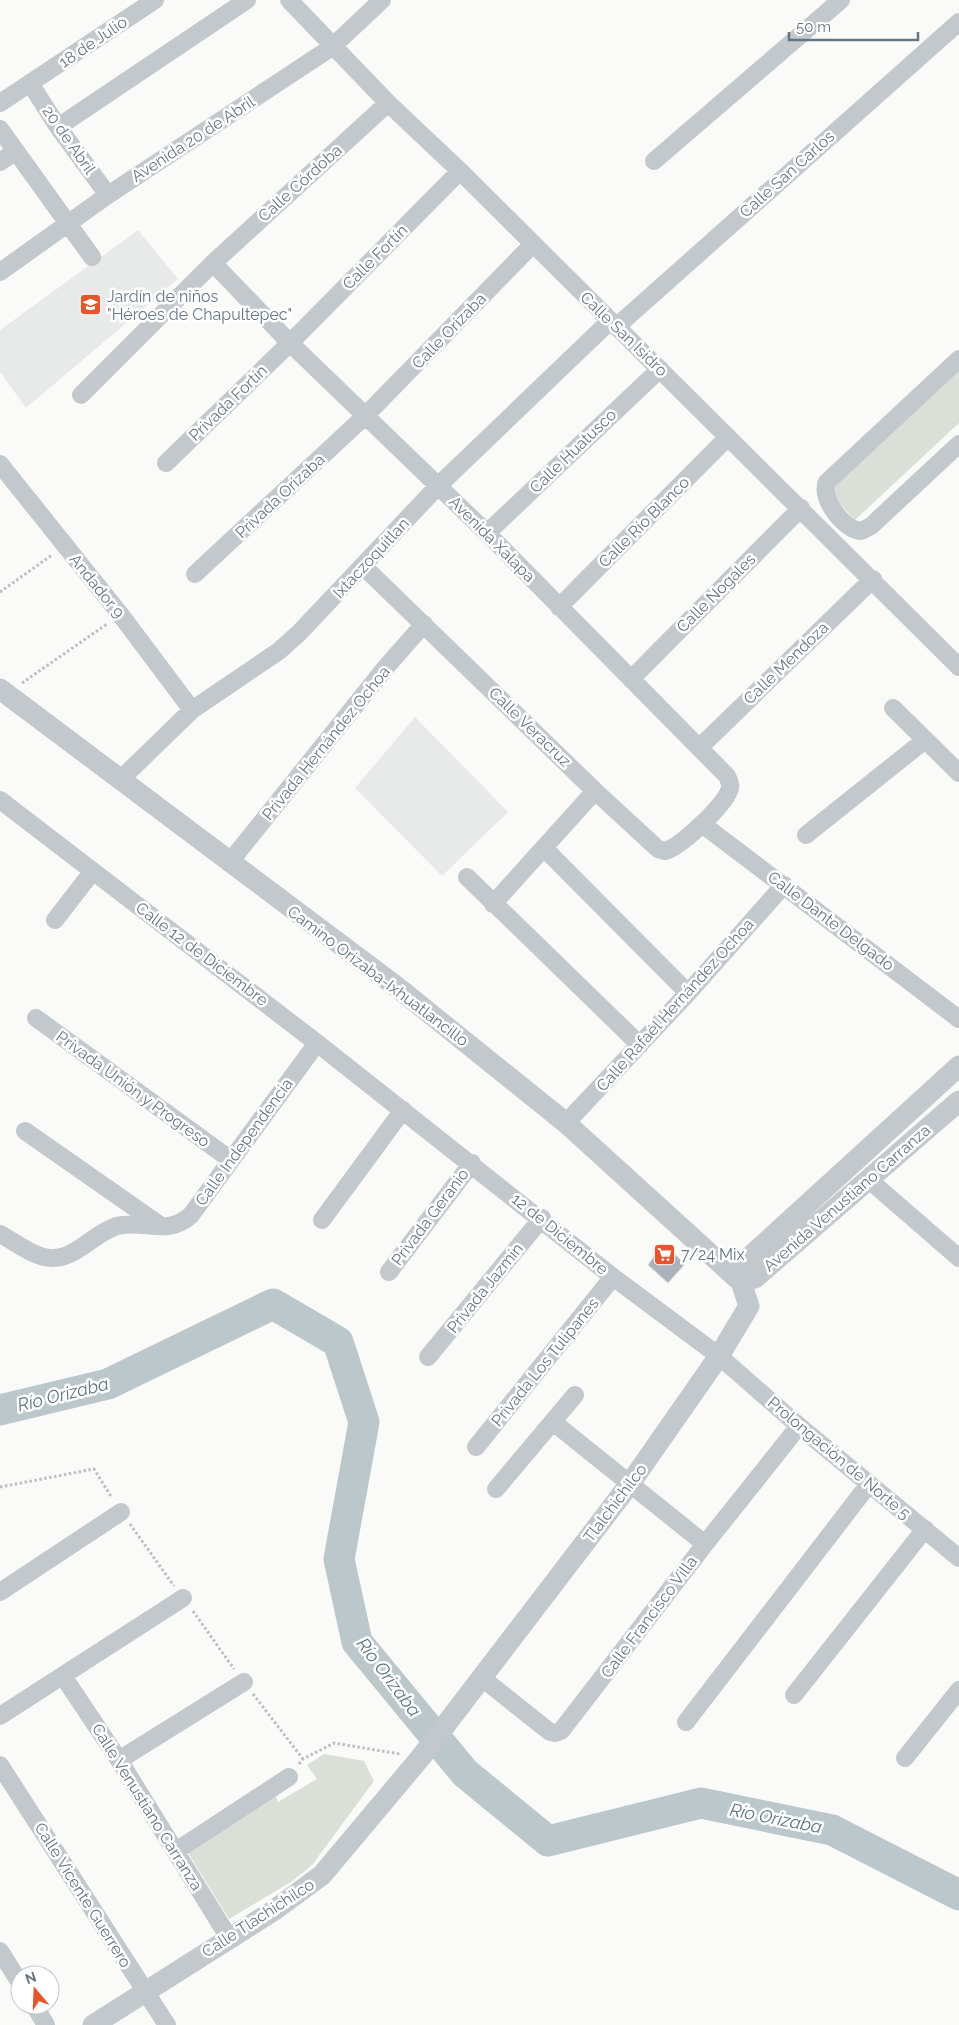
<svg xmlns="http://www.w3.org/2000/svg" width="959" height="2025" font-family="Raleway,sans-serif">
	<rect width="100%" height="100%" fill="#fafaf8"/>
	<path fill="#e8e9e9" d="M138 230 178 279 26 408 0 372V330Z
		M415 717 508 812 442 876 355 788Z"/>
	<path fill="#dadfd7" d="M959 371V423L855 520 829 492Z
		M324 1754 364 1761 374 1781 312 1865 291 1882 229 1919 184 1846 274 1791 278 1802 317 1779 307 1765Z"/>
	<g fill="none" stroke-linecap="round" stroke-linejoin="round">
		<path stroke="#bbc7cb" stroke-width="31" d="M0 1410 108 1384 273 1304 338 1342 364 1422 339 1559 357 1642 465 1773 548 1841 701 1803 832 1830 959 1895"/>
	</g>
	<path fill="#aab3b9" stroke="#dcdcda" d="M663 1243 685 1264 668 1283 648 1265Z"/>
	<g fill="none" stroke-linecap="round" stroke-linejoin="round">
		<path stroke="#bbbfc2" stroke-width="3" stroke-dasharray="2.5 2.5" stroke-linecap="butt" d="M0 592 52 555
			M22 683 107 624
			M0 1487 94 1469 112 1498
			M130 1524 174 1586
			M193 1611 234 1669
			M253 1694 303 1759
			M299 1764 303 1759 334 1743 400 1754"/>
		<path stroke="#c3c8cc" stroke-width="18" d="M289 0 388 103 460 171 959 667
			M30 83 58 127 108 195
			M0 103 155 0
			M58 127 247 0
			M0 129 92 257
			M654 161 841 0
			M0 162 16 151
			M213 263 290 343 487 533 727 776C729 781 732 785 729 791 723 806 681 847 665 851L658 849 595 791 364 567
			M0 272 108 195 332 47 382 0
			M616 327 959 22
			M959 359 827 482C819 498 845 531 861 531L871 526 959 444
			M81 395 213 263 388 103
			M166 463 290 343 460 171
			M0 464 120 614 192 710
			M487 533 660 369
			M195 574 364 417 533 244
			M559 607 728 437
			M631 679 801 508
			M893 708 959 773
			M699 748 873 579
			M120 780 192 710 279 651 299 633 439 485 610 321
			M0 800 317 1043 613 1277 719 1356 799 1426 959 1558
			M702 824 959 1019
			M806 835 925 740
			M545 849 688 993
			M229 863 386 667 424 624
			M467 877 640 1045
			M493 904 595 791
			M55 920 93 871
			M36 1018 231 1160
			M566 1123 688 993 784 885
			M25 1131 161 1226
			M868 1179 959 1258
			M322 1220 403 1110
			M0 1234C15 1242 35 1258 52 1258 76 1259 95 1232 117 1226 145 1219 167 1237 191 1215L317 1043
			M389 1272 472 1163
			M428 1357 542 1218
			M553 1422 705 1544
			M476 1447 613 1277
			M496 1489 575 1395
			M0 1592 121 1512
			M63 1676 119 1760 229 1938
			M482 1678 550 1732 555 1733 561 1731 705 1544 799 1426
			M794 1695 925 1529
			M0 1716 183 1598
			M686 1722 869 1484
			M905 1758 959 1690
			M119 1760 244 1682
			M0 1765 167 2025
			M176 1851 289 1777
			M0 1951 20 1983
			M34 2005 46 2025"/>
		<path stroke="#c3c8cc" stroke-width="21" d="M0 689 397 987 566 1123 741 1282
			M741 1282 755 1278 959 1101
			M93 2025 273 1911 322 1875 421 1757 629 1485 719 1356 749 1306 741 1282 743 1263 959 1066"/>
	</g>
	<defs>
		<symbol id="school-square" viewBox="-11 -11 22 22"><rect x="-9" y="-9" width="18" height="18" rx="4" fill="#e4572e" stroke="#fff"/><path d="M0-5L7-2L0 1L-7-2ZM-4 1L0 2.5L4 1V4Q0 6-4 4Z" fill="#fff"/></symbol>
		<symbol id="supermarket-square" viewBox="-11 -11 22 22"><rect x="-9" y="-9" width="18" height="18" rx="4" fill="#e4572e" stroke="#fff"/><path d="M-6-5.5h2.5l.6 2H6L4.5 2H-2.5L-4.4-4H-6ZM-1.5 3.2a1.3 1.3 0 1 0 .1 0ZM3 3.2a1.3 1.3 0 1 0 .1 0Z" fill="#fff"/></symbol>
	</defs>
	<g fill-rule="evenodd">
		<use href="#school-square" x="78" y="292" width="25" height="25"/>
		<use href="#supermarket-square" x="652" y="1242" width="25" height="25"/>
	</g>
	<g text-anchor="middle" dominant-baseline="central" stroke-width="5" stroke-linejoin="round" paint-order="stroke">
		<g font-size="16" fill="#657683" stroke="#fff">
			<text transform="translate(93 42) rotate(-34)">18 de Julio</text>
			<text transform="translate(193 139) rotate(-33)">Avenida 20 de Abril</text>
			<text transform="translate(69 140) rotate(55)">20 de Abril</text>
			<text transform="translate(787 174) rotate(-42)">Calle San Carlos</text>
			<text transform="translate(300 183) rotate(-42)">Calle Córdoba</text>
			<text transform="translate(375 257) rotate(-45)">Calle Fortín</text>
			<text transform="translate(449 331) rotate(-46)">Calle Orizaba</text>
			<text transform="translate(624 334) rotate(44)">Calle San Isidro</text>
			<text transform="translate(228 403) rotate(-44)">Privada Fortín</text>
			<text transform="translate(573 451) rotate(-44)">Calle Huatusco</text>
			<text transform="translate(280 496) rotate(-43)">Privada Orizaba</text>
			<text transform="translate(644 522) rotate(-45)">Calle Río Blanco</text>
			<text transform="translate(492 539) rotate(45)">Avenida Xalapa</text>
			<text transform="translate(371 558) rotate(-47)">Ixtaczoquitlan</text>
			<text transform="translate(97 586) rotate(51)">Andador 9</text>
			<text transform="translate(716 593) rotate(-45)">Calle Nogales</text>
			<text transform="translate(786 663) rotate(-44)">Calle Mendoza</text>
			<text transform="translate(530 727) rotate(44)">Calle Veracruz</text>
			<text transform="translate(326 743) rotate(-51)">Privada Hernández Ochoa</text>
			<text transform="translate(831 921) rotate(37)">Calle Dante Delgado</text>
			<text transform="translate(202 954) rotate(37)">Calle 12 de Diciembre</text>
			<text transform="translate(378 976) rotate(37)">Camino Orizaba-Ixhuatlancillo</text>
			<text transform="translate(675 1005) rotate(-48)">Calle Rafaél Hernández Ochoa</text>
			<text transform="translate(133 1089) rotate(36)">Privada Unión y Progreso</text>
			<text transform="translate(244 1142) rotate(-54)">Calle Independencia</text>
			<text transform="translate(847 1198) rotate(-41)">Avenida Venustiano Carranza</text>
			<text transform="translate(430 1217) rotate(-53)">Privada Geranio</text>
			<text transform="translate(560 1234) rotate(39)">12 de Diciembre</text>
			<text transform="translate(485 1288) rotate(-51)">Privada Jazmín</text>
			<text transform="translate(545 1362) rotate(-51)">Privada Los Tulipanes</text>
			<text transform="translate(839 1458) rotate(40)">Prolongación de Norte 5</text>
			<text transform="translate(615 1503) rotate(-53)">Tlalchichilco</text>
			<text transform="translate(649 1617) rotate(-53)">Calle Francisco Villa</text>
			<text transform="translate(147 1807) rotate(58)">Calle Venustiano Carranza</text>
			<text transform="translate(83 1895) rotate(58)">Calle Vicente Guerrero</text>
			<text transform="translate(258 1918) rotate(-33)">Calle Tlachichilco</text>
		</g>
		<g font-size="16" fill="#657683" stroke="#fff" text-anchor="start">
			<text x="107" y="296">Jardín de niños<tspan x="107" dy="18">"Héroes de Chapultepec"</tspan></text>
			<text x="681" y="1254">7/24 Mix</text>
		</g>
		<g font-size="18" font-style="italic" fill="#60757c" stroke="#fff">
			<text transform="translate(63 1394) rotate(-14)">Río Orizaba</text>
			<text transform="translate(389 1677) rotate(53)">Río Orizaba</text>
			<text transform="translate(776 1818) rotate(11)">Río Orizaba</text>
		</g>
	</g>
	<g transform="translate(35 1990) rotate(341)"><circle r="24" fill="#ffffff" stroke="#c1c8cd"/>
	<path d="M0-4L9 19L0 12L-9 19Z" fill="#e4572e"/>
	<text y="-8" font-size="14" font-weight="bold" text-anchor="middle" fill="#657683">N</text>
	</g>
	<path d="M789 32v8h129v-8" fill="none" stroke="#657683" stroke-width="2.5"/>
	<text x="796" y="32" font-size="15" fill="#657683" stroke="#ffffff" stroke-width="4" paint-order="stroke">50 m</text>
</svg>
